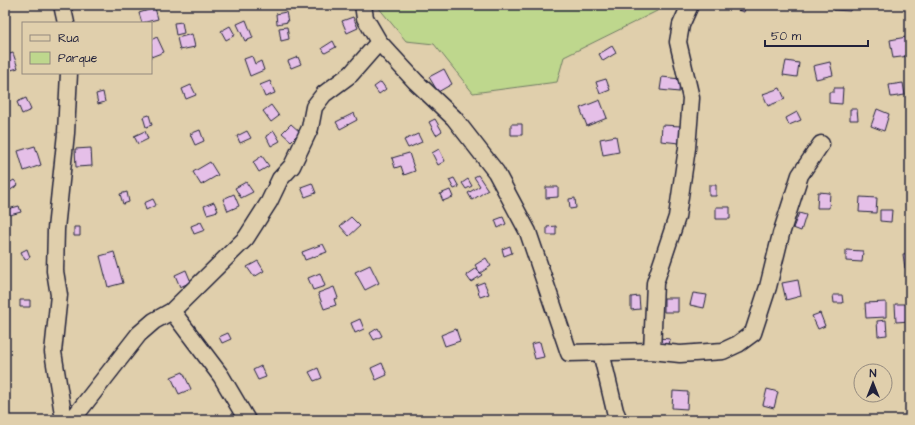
<svg xmlns="http://www.w3.org/2000/svg" width="915" height="425" font-family="'Architects Daughter',sans-serif">
	<rect width="100%" height="100%" fill="#e0cfac"/>
	<filter id="ink" filterUnits="userSpaceOnUse"><feTurbulence type="fractalNoise" baseFrequency=".025" numOctaves="2"/><feDisplacementMap in="SourceGraphic" scale="8" xChannelSelector="R" yChannelSelector="G"/><feConvolveMatrix kernelMatrix="1 2 1 2 8 2 1 2 1" color-interpolation-filters="sRGB"/></filter>
	<g filter="url(#ink)">
		<path fill="#bed78d" stroke="#707c64" d="M379 5H659V10L564 57 557 82 473 93 434 44 406 41 378 7Z"/>
		<path fill="#e5bfe8" stroke="#22223b" d="M732 5H746L744 12 731 8Z
			M834 5H851L850 11 834 10Z
			M155 8 158 19 142 23 139 13Z
			M286 12 288 22 277 24 276 14Z
			M353 17 358 28 347 33 342 21Z
			M246 20 253 38 245 41 237 24Z
			M182 22 184 33 176 35 174 23Z
			M230 26 235 35 226 40 221 31Z
			M287 27 289 39 281 41 279 28Z
			M192 34 195 47 180 50 177 38Z
			M157 37 164 52 151 57V40Z
			M906 37 909 56 893 58 890 40Z
			M333 41 336 47 325 53 322 48Z
			M612 46 616 53 603 61 599 54Z
			M13 53 18 68 11 70 6 55Z
			M252 56 255 64 261 61 264 70 250 76 244 59Z
			M298 57 301 64 291 68 288 61Z
			M786 61 799 63 797 77 783 75Z
			M830 62 833 75 816 79 813 66Z
			M444 69 452 84 438 92 429 77Z
			M662 77 680 79 679 92 660 90Z
			M606 79 610 90 600 94 596 82Z
			M270 81 275 93 265 97 260 85Z
			M381 82 386 89 379 94 374 87Z
			M903 83 905 95 891 97 889 85Z
			M191 85 196 95 186 99 182 89Z
			M780 88 785 99 768 106 763 94Z
			M834 88H843L842 104 829 103V92H834Z
			M103 92 105 102 98 104 96 94Z
			M26 98 31 110 22 114 17 102Z
			M600 100 607 118 587 126 580 108Z
			M271 105 279 116 271 122 263 111Z
			M850 109H857L858 120H850Z
			M877 109 889 114 884 131 871 126Z
			M797 112 801 120 789 125 786 118Z
			M354 113 357 120 340 129 336 122Z
			M149 115 152 125 146 127 143 117Z
			M435 119 442 131 436 135 429 122Z
			M291 124 300 132 291 141 282 133Z
			M511 124H522V135H511Z
			M662 125 681 126 679 143 661 141Z
			M200 130 204 141 195 145 190 134Z
			M145 131 148 139 138 144 134 136Z
			M247 131 251 138 240 143 237 136Z
			M274 131 280 141 271 146 266 136Z
			M418 134 422 142 408 148 404 140Z
			M616 136 619 152 603 155 600 139Z
			M35 146 41 165 24 171 18 151Z
			M91 148 92 166 76 167 75 149Z
			M439 149 445 161 438 165 432 153Z
			M409 153 415 171 404 175 401 166 395 168 392 158Z
			M262 156 269 166 259 172 253 162Z
			M210 162 218 175 201 185 193 172Z
			M478 175 488 190 472 200 468 193 480 186 474 177Z
			M454 178 459 187 454 189 449 180Z
			M468 179 472 186 466 189 462 183Z
			M14 180 18 185 9 191 6 185Z
			M246 182 253 192 241 198 235 188Z
			M312 183 316 193 305 197 301 187Z
			M709 185H716V196H709Z
			M546 187H558V197L546 198Z
			M450 190 453 197 443 201 440 194Z
			M127 192 129 202 123 204 120 194Z
			M818 192 830 193 829 208H817Z
			M234 194 239 206 228 211 223 199Z
			M860 197 877 198 876 213 859 212Z
			M575 198 576 208 570 209 569 199Z
			M153 199 156 205 146 210 144 203Z
			M214 202 218 211 207 214 204 206Z
			M19 206 21 212 10 215 8 209Z
			M716 207H730V219H716Z
			M880 210H892L891 222 880 221Z
			M799 213 806 215 801 231 793 228Z
			M351 217 360 226 349 236 340 226Z
			M503 217 506 224 498 228 495 220Z
			M201 222 205 230 194 234 191 226Z
			M556 226V235H547V227Z
			M74 227H80V236H74Z
			M323 244 327 252 305 260 302 252Z
			M510 246 512 253 504 256 502 249Z
			M27 249 30 257 25 260 21 252Z
			M846 250 863 251 862 262 846 261Z
			M114 252 123 283 108 287 100 256Z
			M910 253V267L905 268 903 254Z
			M486 258 491 266 480 273 475 265Z
			M258 261 264 271 254 277 247 267Z
			M370 265 379 283 365 290 355 272Z
			M476 268 482 275 471 282 466 275Z
			M186 270 191 282 180 287 175 275Z
			M320 273 325 286 313 290 308 278Z
			M798 280 801 296 786 300 782 283Z
			M484 282 489 294 480 297 476 285Z
			M334 287 338 298 334 299 336 305 324 309 318 293Z
			M693 293 707 295 704 308 690 305Z
			M833 295H842L843 303H834Z
			M639 296 640 309 631 310V297Z
			M664 298H678V312H664Z
			M20 300H30V307H20Z
			M886 302V317L866 318 865 303Z
			M895 304H910V321L896 322Z
			M820 313 825 326 818 329 812 316Z
			M360 319 364 329 355 333 351 323Z
			M886 320 887 335 878 336 877 321Z
			M378 328 382 336 374 340 370 333Z
			M456 329 460 341 445 346 441 335Z
			M228 333 231 339 222 343 219 337Z
			M658 338 670 339 669 346 657 345Z
			M540 342 544 357 535 359 531 344Z
			M382 363 387 375 376 380 371 368Z
			M261 366 266 377 258 380 253 370Z
			M318 368 322 378 314 381 309 372Z
			M183 372 191 389 179 394 171 377Z
			M767 389 778 392 774 408 763 405Z
			M673 391 688 392 687 409 672 408Z"/>
		<g fill="none" stroke-linecap="round" stroke-linejoin="round">
			<defs>
				<path id="street" d="M62 5 66 23
					M363 5 365 18 379 42 416 82 454 118 496 172 528 232 569 353 652 351 680 354 723 351 738 344 753 333 768 287 781 234 800 175 821 144
					M172 311 221 376 247 420
					M652 351 655 283 677 217 687 148 691 98 678 42 681 25 690 5
					M601 352 615 411 619 420
					M64 420 53 352 59 295 55 271 56 229 66 133 69 73
					M72 420 139 334 154 321 172 311 246 238 269 202 280 179 292 166 310 128 314 107 324 94 351 74 379 42"/>
			</defs>
			<use href="#street" stroke="#22223b" stroke-width="19"/>
			<use href="#street" stroke="#e0cfac" stroke-width="16"/>
		</g>
	</g>
	<rect width="915" height="425" fill="none" stroke="#e0cfac" stroke-width="20"/>
	<rect x="10" y="10" width="895" height="405" fill="none" stroke="#22223b" stroke-width="1.5" filter="url(#ink)"/>
	<rect x="22" y="22" width="130" height="52" fill="#e0cfac" stroke="#948a7f"/>
	<rect x="30" y="35" width="20" height="6" fill="#e0cfac" stroke="#948a7f"/>
	<text x="58" y="42" font-size="12" fill="#22223b">Rua</text>
	<rect x="30" y="52" width="20" height="12" fill="#bed78d" stroke="#948a7f"/>
	<text x="58" y="62" font-size="12" fill="#22223b">Parque</text>
	<g transform="translate(873 383)"><circle r="19" fill="#e0cfac" stroke="#948a7f"/>
	<path d="M0-3L7 15L0 10L-7 15Z" fill="#22223b"/>
	<text y="-6" font-size="11" font-weight="bold" text-anchor="middle" fill="#22223b">N</text>
	</g>
	<path d="M765 40v6h103v-6" fill="none" stroke="#22223b" stroke-width="2"/>
	<text x="771" y="40" font-size="12" fill="#22223b" stroke="#e0cfac" stroke-width="3" paint-order="stroke">50 m</text>
</svg>
